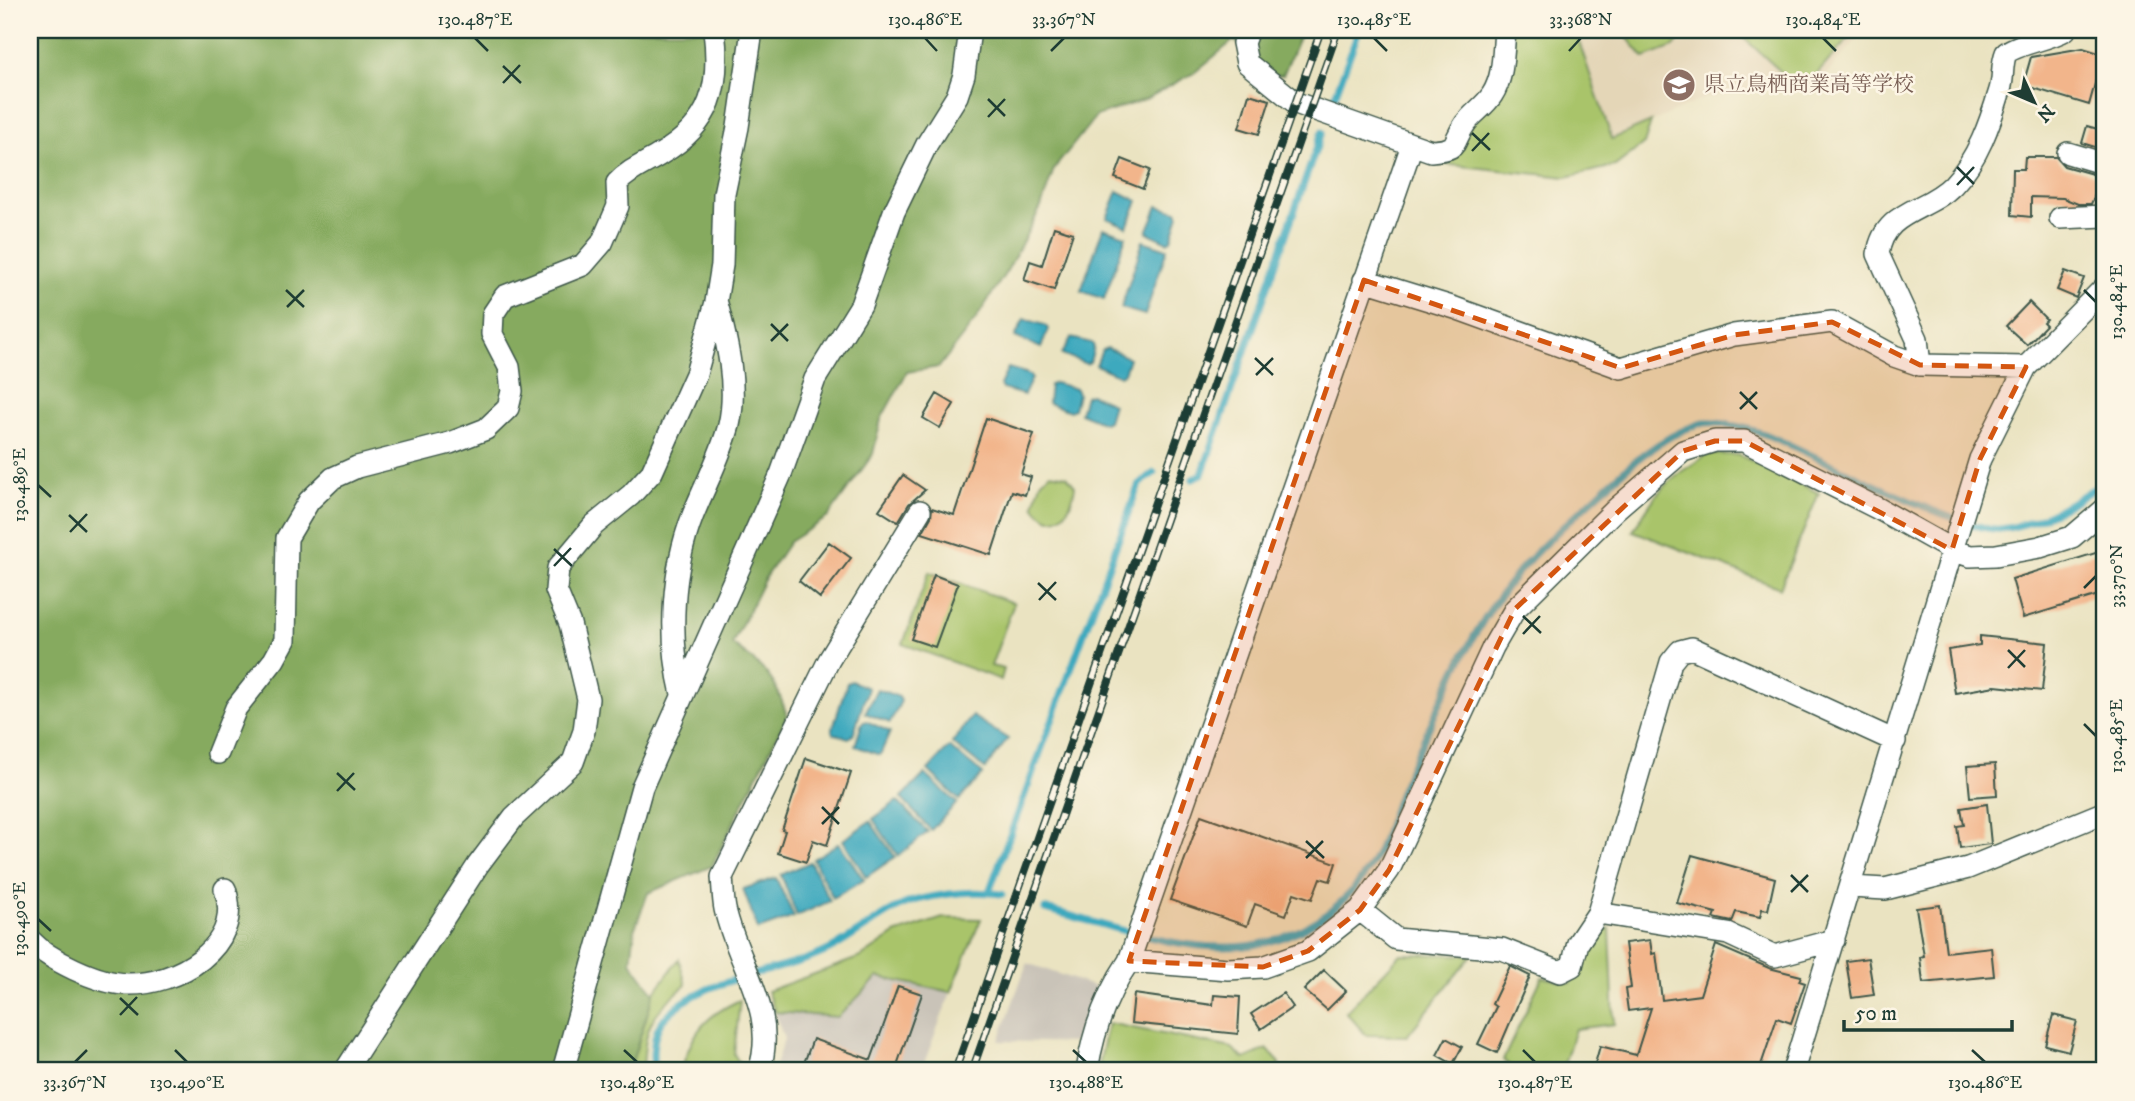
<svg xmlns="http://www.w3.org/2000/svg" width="2135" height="1101" font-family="'IM FELL DW Pica','Noto Serif JP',serif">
	<rect width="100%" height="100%" fill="#fcf5e5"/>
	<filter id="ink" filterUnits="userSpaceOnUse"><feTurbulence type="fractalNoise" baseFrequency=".0143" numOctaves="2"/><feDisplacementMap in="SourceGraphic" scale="14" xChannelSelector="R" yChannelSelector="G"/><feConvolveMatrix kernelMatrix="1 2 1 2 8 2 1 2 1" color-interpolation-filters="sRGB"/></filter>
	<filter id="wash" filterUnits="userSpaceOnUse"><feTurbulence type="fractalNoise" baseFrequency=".00686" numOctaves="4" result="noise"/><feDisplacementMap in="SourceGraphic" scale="28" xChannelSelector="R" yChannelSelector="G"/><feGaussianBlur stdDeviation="1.57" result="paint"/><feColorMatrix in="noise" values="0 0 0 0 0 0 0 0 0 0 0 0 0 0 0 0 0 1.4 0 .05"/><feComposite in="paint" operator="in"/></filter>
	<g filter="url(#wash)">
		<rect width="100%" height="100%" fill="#eae3c1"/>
		<path fill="#e4d6b7" d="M1575 30H1865L1816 86 1771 84 1702 99 1612 140Z"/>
		<path fill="#c9c3b8" d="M1027 963 1104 990 1083 1043 999 1041Z
			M877 977 951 992 921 1071H773L784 1039 775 1012 838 1017Z"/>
		<path fill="#a9c46b" stroke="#648050" stroke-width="2" d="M1511 30H1575L1612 139 1651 122 1644 144 1615 166 1566 177 1442 164 1458 151Z
			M1621 30H1687L1674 47 1644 58Z
			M1735 30H1856L1810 82 1788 78Z
			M1709 454 1739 455 1819 493 1780 588 1633 531C1659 488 1665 480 1709 454Z
			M1050 473 1067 476 1075 486C1073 511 1053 535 1034 505L1041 482Z
			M929 572 1014 603 991 666 1004 669 1001 680 903 644Z
			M943 918 981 919 951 992 878 977 838 1017 775 1012 767 991 861 957 895 934Z
			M1610 929 1614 1024 1575 1029 1562 1071H1517L1503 1060 1542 977 1571 983 1586 938Z
			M1401 954 1472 955 1407 1036 1366 1035 1346 1012Z
			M679 959 686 985C651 1015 645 1023 643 1071H629L654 993Z
			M740 1000 734 1054 744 1071H681C692 1033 704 1016 740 1000Z
			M1108 1023 1232 1048 1244 1059 1267 1049 1279 1062V1071H1098Z"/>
		<path fill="#86aa5f" stroke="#52744a" stroke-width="2" d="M30 30H1302L1283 75H1270L1234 40 1194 73 1144 100 1096 116 1054 169 1041 207 1008 269 976 319 939 367 907 372 881 419 873 454 828 517 789 542 766 576 732 644C765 669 775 676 787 716L712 866 648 893 635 928 631 962 654 993 629 1071H30Z"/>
		<path fill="#3ea9be" stroke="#2e7379" stroke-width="2" d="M1118 191 1138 201 1127 227 1107 218Z
			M1158 206 1177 211 1179 215 1171 240 1167 242 1147 232Z
			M1103 228 1126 236 1104 299 1081 291Z
			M1143 241 1167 249 1145 315 1121 308Z
			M1024 319 1045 325 1048 329 1041 348 1015 337Z
			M1071 338 1092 343 1094 347 1090 362 1086 364 1062 354Z
			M1107 348 1129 358 1124 373 1120 376 1096 365 1102 350Z
			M1008 368 1028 374 1032 378 1024 395 1002 389 1000 385Z
			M1055 383 1076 389 1078 394 1074 409 1070 411 1048 403 1050 385Z
			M1090 394 1113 404 1108 421 1104 423 1080 413 1085 396Z
			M851 681 868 688 853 735 849 738 834 734 832 731 847 683Z
			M877 689 899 697 901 701 890 723 865 713Z
			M972 716 1008 739 985 769 952 743Z
			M866 721 890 732 880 755 855 746 862 723Z
			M949 747 983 774 959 800 928 770Z
			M925 774 957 803 931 830 901 798Z
			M897 801 928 832 898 856 873 819Z
			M870 821 895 857 866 877 843 840Z
			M839 843 864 880 833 898 813 859Z
			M810 862 830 901 797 916 781 875Z
			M776 878 794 917 758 930 743 889Z"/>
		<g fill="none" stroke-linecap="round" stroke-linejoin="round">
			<path stroke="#3ea9be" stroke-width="7" d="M1335 96 1359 30
				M1193 479 1202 474 1322 132
				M989 892 1139 484 1154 473
				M1045 909C1109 925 1179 953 1246 946 1293 941 1339 913 1365 874 1385 846 1391 810 1405 780 1436 715 1463 643 1507 586 1532 553 1564 526 1594 498 1625 469 1657 438 1699 424 1715 419 1756 430 1772 437 1816 455 1963 533 2000 529 2039 525 2074 502 2105 481
				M655 1071C651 1058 653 1032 663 1020 703 974 777 976 829 950 853 938 893 905 917 900 945 893 974 890 1002 894"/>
		</g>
		<g id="blocks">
			<path fill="#f2b58b" d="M2083 48 2105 55V83L2096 80 2089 105 2023 85 2031 57Z
				M1249 94 1270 100 1259 134 1239 128Z
				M2087 126 2105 131V150L2082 143Z
				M2025 157H2056L2064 166 2103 177 2091 204H2078L2063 198 2031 197V217L2012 215 2013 169H2024Z
				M1122 159 1150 170 1143 189 1115 178Z
				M1054 227 1073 233 1054 290 1024 280 1030 261 1042 265Z
				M2065 271 2084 278 2076 298 2057 290Z
				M2029 302 2046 319 2043 322 2046 325 2027 345 2006 326Z
				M937 394 954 404 940 428 923 418Z
				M986 418 1034 434 1021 474 1031 477 1025 495 1012 491 991 555 922 533 931 517 932 508 954 515Z
				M903 475 925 490 909 504 898 522 879 510Z
				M829 542 851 558 820 598 799 581Z
				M2105 550V593L2023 618 2012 579Z
				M934 575 958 584 935 647 911 639Z
				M1980 636 2047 643 2042 691 1995 686 1955 693 1948 650 1980 645Z
				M806 758 851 773 827 845 813 840 806 862 778 853 785 831 782 830Z
				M1995 764 1997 795 1970 797 1967 766Z
				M1987 804 1991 844 1960 848 1957 826 1964 825 1961 808Z
				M1201 815 1336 863 1330 881 1320 878 1312 899 1294 893 1286 915 1255 904 1247 926 1170 900Z
				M1692 855 1775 878 1768 910 1762 909 1760 917 1736 912 1732 922 1714 918 1716 913 1677 903Z
				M1940 905 1946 952 1991 947 1994 976 1923 983 1920 957 1924 956 1916 908Z
				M1650 940 1652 954 1656 953 1662 1000 1700 995 1716 945 1769 968 1801 976 1799 981 1805 983 1791 1023 1777 1018 1759 1071H1593L1600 1046 1636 1055 1651 1008 1628 1011 1625 989 1631 988 1625 943Z
				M1868 958 1874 995 1852 998 1846 961Z
				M1510 966 1530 976 1497 1053 1478 1044 1496 1007 1492 1004Z
				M1324 970 1346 991 1327 1010 1304 990Z
				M898 986 922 994 895 1071H801L813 1039 871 1060Z
				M1283 993 1293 1007 1261 1029 1251 1014Z
				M1134 994 1213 1005 1214 995 1240 997 1238 1034 1131 1023Z
				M2053 1015 2077 1021 2069 1051 2045 1045Z
				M1446 1038 1462 1047 1453 1064 1437 1055Z"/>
		</g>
	</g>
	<g filter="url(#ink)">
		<use href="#blocks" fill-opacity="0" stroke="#3d5649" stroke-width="2"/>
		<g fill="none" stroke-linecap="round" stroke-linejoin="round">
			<defs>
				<path id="minor" d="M1248 30 1243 43 1247 63 1296 103 1431 151C1461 149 1451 144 1465 124 1473 113 1485 106 1492 95 1504 77 1503 51 1505 30
					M2068 153 2105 164
					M2060 218 2105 216
					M1364 280 1455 308 1621 368 1734 335 1832 322 1894 356 1920 365 2026 367
					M1920 365 1917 339 1878 254C1884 210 1927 212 1953 185 1978 159 1990 123 2000 90 2004 77 2001 65 2006 53 2019 43 2047 40 2065 30
					M682 694C668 637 672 569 693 515 705 485 721 456 729 425 738 386 727 341 717 304
					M218 753 236 708 274 660 285 640 287 538 309 501 333 478 357 467 450 443 486 429 508 408 512 391 509 367 492 334 493 314 505 296 583 265 602 243 618 206 617 183C630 169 645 164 661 154 712 124 721 86 714 30
					M1851 887 1885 889 1968 868 2105 812
					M1360 910 1396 939 1502 949 1560 972 1572 966 1578 943 1598 913 1671 662 1680 651 1692 648 1895 741
					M1598 913 1728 934 1775 956 1834 940
					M30 940C49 960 97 983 126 984 175 986 245 947 225 889
					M1129 961 1228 969 1263 967 1308 951 1360 910 1389 870 1493 647 1515 609 1616 509 1683 451 1715 441H1744L1879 509 1952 550 1970 556 1996 555 2040 547 2072 537 2105 509
					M345 1071 478 865 514 817 573 762 584 731 588 699 570 624 556 590 558 568 594 525 631 495 652 472 696 374 716 302 722 265 724 194 738 127 752 30
					M563 1071 642 787 781 474 815 379 861 305 894 212 927 144 957 96 964 75 970 30
					M759 1071C779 1013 737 964 725 909 723 899 723 887 722 877L829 660 920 511
					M1087 1071C1093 1031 1106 995 1129 961L1412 145
					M1793 1071 1980 459 2026 367 2105 287"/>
			</defs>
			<use href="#minor" stroke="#3d5649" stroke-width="24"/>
			<use href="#minor" stroke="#fff" stroke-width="21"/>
			<defs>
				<path id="rail" d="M955 1071 1321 30
					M972 1071 1338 30"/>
			</defs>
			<use href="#rail" stroke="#1f3d34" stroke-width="8"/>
			<use href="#rail" stroke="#fcf5e5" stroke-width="5" stroke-dasharray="16" stroke-linecap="butt"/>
		</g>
	</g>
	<path fill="#d45610" fill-opacity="0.2" stroke="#d45610" stroke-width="5" stroke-dasharray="14 9" stroke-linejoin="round" d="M1364 280 1621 368 1734 335 1832 322 1920 365 2026 367 1980 459 1952 550 1744 441H1715L1683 451 1515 609 1389 870 1360 910 1308 951 1263 967 1129 961Z"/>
	<path fill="none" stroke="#1f3d34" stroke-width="2.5" d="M475 38 488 51M925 38 937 51M1374 38 1387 51M1823 38 1836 51M1051 51 1064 38M1569 51 1581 38M503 66 521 83M503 83 520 65M988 99 1005 116M988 117 1005 99M1472 133 1490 150M1472 151 1489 133M1957 167 1974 184M1957 185 1974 167M286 290 304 307M2084 290 2096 302M287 307 304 290M771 324 788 341M771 341 788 324M1255 358 1273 375M1256 375 1273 358M1740 392 1757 409M1740 409 1757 392M38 485 51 497M69 515 87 532M70 532 87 514M554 549 572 566M554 566 571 548M1038 583 1056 600M2084 588 2096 576M1039 600 1056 582M1523 616 1541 633M1523 634 1540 616M2008 650 2025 667M2008 668 2025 650M2084 724 2096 736M337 773 355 790M337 791 354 773M822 807 839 824M822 824 839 807M1306 841 1324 858M1306 858 1323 841M1791 875 1808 892M1791 892 1808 875M38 919 51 931M120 998 138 1015M120 1015 137 997M175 1050 187 1062M624 1050 637 1062M1073 1050 1086 1062M1523 1050 1535 1062M1972 1050 1985 1062M75 1062 87 1050"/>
	<defs>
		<symbol id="school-disc" viewBox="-11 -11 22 22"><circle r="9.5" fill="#8d6e63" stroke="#fcf5e5"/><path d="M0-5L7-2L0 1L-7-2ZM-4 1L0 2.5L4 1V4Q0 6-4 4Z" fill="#fff"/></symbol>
	</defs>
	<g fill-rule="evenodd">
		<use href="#school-disc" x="1660" y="66" width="38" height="38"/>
	</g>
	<g text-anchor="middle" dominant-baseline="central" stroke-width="5" stroke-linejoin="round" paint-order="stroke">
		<g font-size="21" fill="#785e54" stroke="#fcf5e5" text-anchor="start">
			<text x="1704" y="85">県立鳥栖商業高等学校</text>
		</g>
	</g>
	<rect width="2135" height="1101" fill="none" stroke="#fcf5e5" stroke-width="77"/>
	<g transform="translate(2034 102) rotate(134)" stroke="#fcf5e5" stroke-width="5" paint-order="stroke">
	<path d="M0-5L12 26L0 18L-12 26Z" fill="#1f3d34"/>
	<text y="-10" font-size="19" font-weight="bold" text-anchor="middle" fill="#1f3d34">N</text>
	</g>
	<path d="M1844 1020v10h168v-10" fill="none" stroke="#1f3d34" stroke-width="3.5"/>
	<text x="1855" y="1020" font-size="21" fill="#1f3d34" stroke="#fcf5e5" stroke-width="5" paint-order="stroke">50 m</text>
	<rect x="38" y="38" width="2058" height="1024" fill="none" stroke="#1f3d34" stroke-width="2.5"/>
	<g font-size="18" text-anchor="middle" fill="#1f3d34">
		<text x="475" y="25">130.487°E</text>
		<text x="925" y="25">130.486°E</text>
		<text x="1064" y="25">33.367°N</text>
		<text x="1374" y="25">130.485°E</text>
		<text x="1581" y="25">33.368°N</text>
		<text x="1823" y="25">130.484°E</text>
		<text transform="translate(2116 302) rotate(-90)" y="6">130.484°E</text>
		<text transform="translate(19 485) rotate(-90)" y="6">130.489°E</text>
		<text transform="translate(2116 576) rotate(-90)" y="6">33.370°N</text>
		<text transform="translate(2116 736) rotate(-90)" y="6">130.485°E</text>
		<text transform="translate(19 919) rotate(-90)" y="6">130.490°E</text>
		<text x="75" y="1088">33.367°N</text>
		<text x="187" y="1088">130.490°E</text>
		<text x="637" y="1088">130.489°E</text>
		<text x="1086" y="1088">130.488°E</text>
		<text x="1535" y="1088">130.487°E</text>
		<text x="1985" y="1088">130.486°E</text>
	</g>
</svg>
